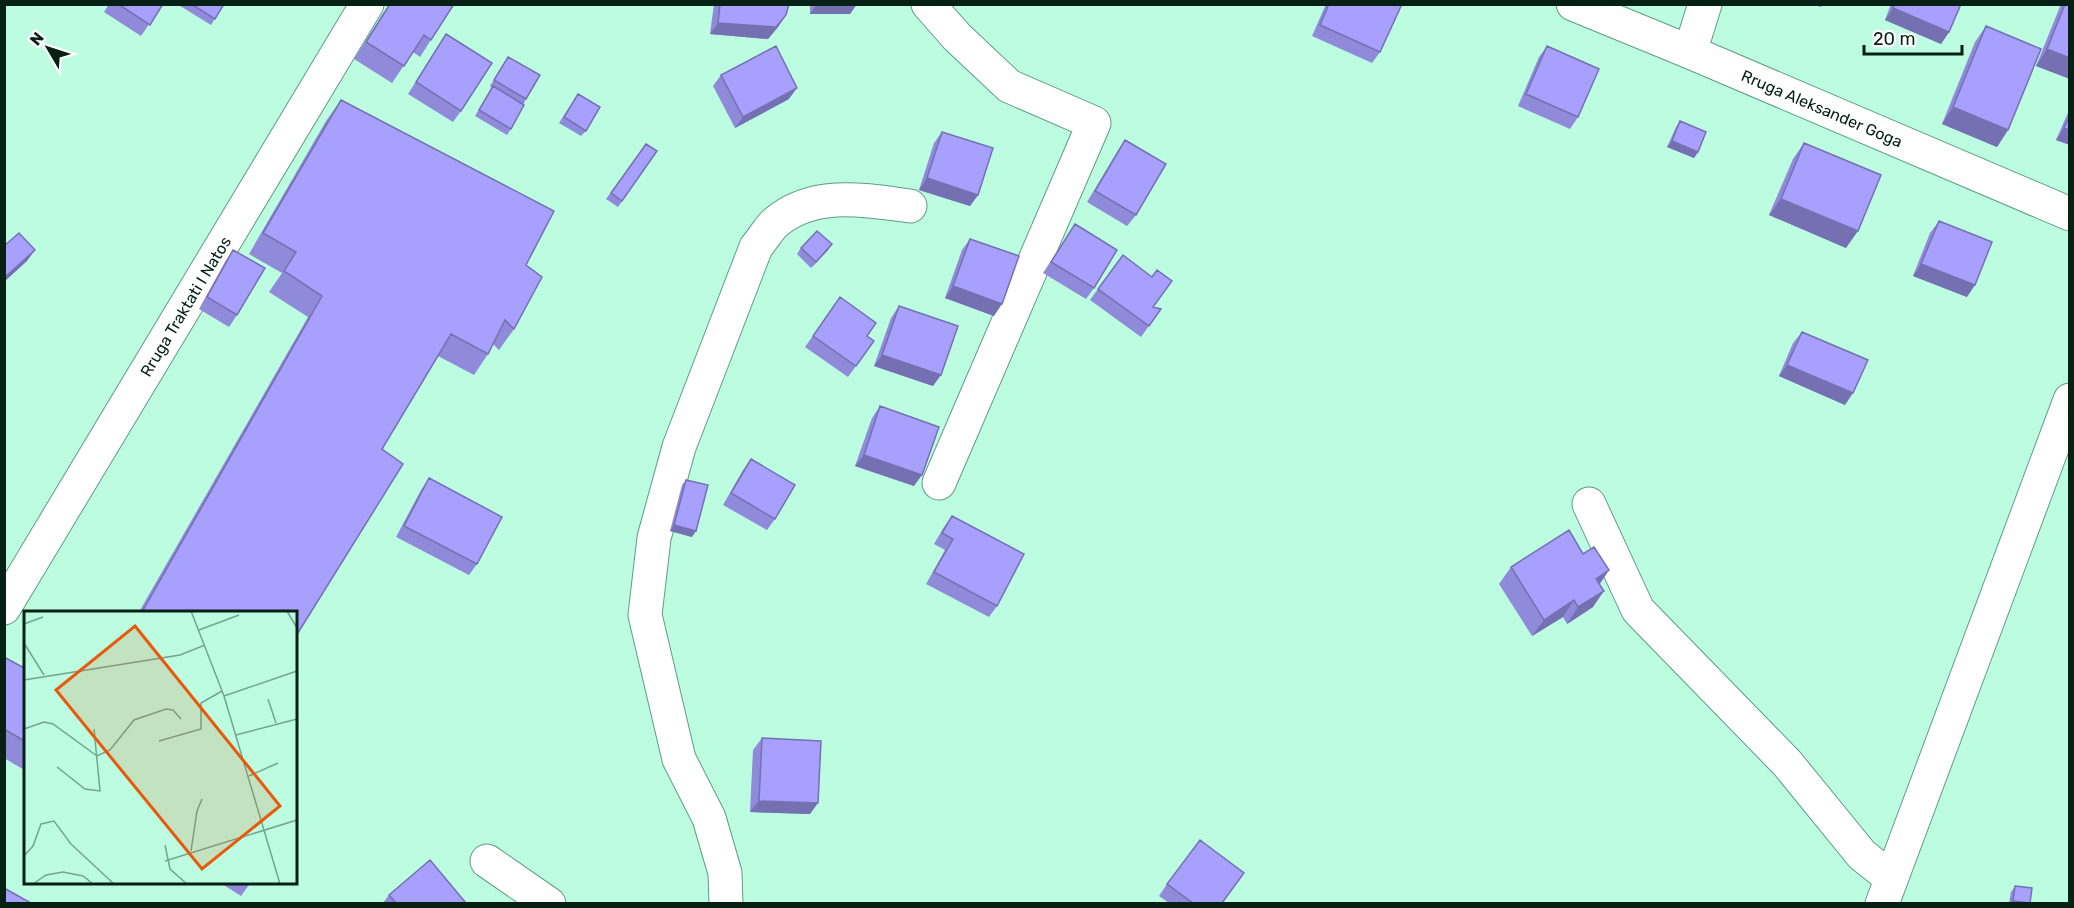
<svg xmlns="http://www.w3.org/2000/svg" width="2074" height="908" font-family="Rubik,sans-serif">
	<rect width="100%" height="100%" fill="#bcfce0"/>
	<g fill="none" stroke-linecap="round" stroke-linejoin="round">
		<defs>
			<g id="minor">
				<path d="M928 4 957 37 1009 86 1094 123 939 483"/>
				<path d="M1690 52 1705 4"/>
				<path d="M1589 504 1638 610 1787 763 1862 855 1891 878"/>
				<path id="s1" d="M4 608 367 4"/>
				<path d="M487 861 549 904"/>
				<path d="M726 904 725 873 709 818 679 759 645 615 654 538 679 447 756 247C763 239 769 228 776 222 814 190 866 200 910 206"/>
				<path d="M1882 904 2070 400"/>
			</g>
			<g id="major">
				<path id="s2" d="M1573 4 1690 52 2070 214"/>
			</g>
		</defs>
		<use href="#minor" stroke="#5f9d84" stroke-width="35"/>
		<use href="#major" stroke="#5f9d84" stroke-width="35"/>
		<use href="#minor" stroke="#fff" stroke-width="33"/>
		<use href="#major" stroke="#fff" stroke-width="33"/>
	</g>
	<path fill="#908ada" d="M109 4H163L141 36 104 12Z
		M177 4H224L211 25Z
		M389 4H454L420 57 413 52 392 83 354 59Z
		M714 4H789L786 15 778 27 768 39 710 34Z
		M810 4H857L850 14H810Z
		M1326 4H1402L1380 52 1372 63 1312 36Z
		M1891 4H1961L1949 32 1941 44 1885 20Z
		M2061 4H2070V79L2036 66Z
		M1986 26 2008 130 1997 147 1942 124 1975 42Z
		M446 34 461 111 453 122 408 94Z
		M1547 46 1578 117 1570 129 1518 106 1539 57Z
		M508 57 526 99 511 129 507 135 475 116 492 88 490 86Z
		M721 75 789 99 735 128 713 86Z
		M578 94 586 131 581 136 559 123Z
		M341 100 526 265 514 329 499 350 493 344 488 354 474 375 438 356 382 449 296 612H139L308 317 269 292 282 273 249 254 326 121Z
		M2070 108V145L2056 140Z
		M1680 121 1698 152 1694 158 1667 147 1676 127Z
		M942 132 978 195 970 206 919 190 934 143Z
		M1125 140 1136 215 1127 226 1087 202 1117 152Z
		M1804 143 1846 248 1769 215 1793 159Z
		M646 144 657 151 618 207 606 199Z
		M1939 221 1967 297 1913 276 1930 233Z
		M1075 224 1094 288 1086 299 1043 273Z
		M970 239 994 316 945 298 962 250Z
		M832 244 828 250 811 268 797 254 801 248Z
		M233 250 237 315 229 327 199 309 225 262Z
		M1152 277 1154 307 1161 309 1141 337 1090 300 1098 289Z
		M840 297 867 336 874 341 848 377 805 347Z
		M899 306 933 386 874 366 891 318Z
		M1802 332 1845 405 1779 376 1793 343Z
		M880 406 914 486 855 466 872 418Z
		M751 459 775 519 767 530 723 505 743 470Z
		M429 478 477 564 469 575 396 537 421 490Z
		M686 480 692 537 670 531 682 485Z
		M952 516 997 606 989 617 926 584 945 550 934 544 944 527Z
		M1583 554 1609 570 1600 584 1593 607 1567 624 1563 617 1532 636 1499 584 1511 567Z
		M4 657 26 669V771L4 758Z
		M762 738 810 814 750 812 753 750Z
		M219 882H251L241 896Z
		M1167 884 1222 903H1169L1159 896Z
		M2015 886 2030 903H2009L2011 892Z
		M389 895 466 903H383Z"/>
	<path fill="#7570b1" d="M817 4H857L850 14H810Z
		M1813 4H1823L1821 7Z
		M1893 8 1949 32 1941 44 1885 20Z
		M786 15 778 27 768 39 710 34 718 23Z
		M2047 49 2070 58V79L2036 66Z
		M797 88 789 99 735 128 743 117Z
		M1953 107 2008 130 1997 147 1942 124Z
		M2064 128 2070 130V145L2056 140Z
		M1672 141 1698 152 1694 158 1667 147Z
		M927 178 978 195 970 206 919 190Z
		M1781 199 1858 231 1846 248 1769 215Z
		M832 244 828 250 811 268 816 262Z
		M35 250 27 261 4 282V278Z
		M1921 264 1975 285 1967 297 1913 276Z
		M953 286 1002 304 994 316 945 298Z
		M882 355 941 375 933 386 874 366Z
		M1787 365 1853 393 1845 405 1779 376Z
		M864 455 922 475 914 486 855 466Z
		M674 525 696 531 692 537 670 531Z
		M1609 570 1597 587 1596 579Z
		M1604 591 1593 607 1567 624 1578 607Z
		M1574 600 1563 617 1532 636 1544 620Z
		M759 801 818 803 810 814 750 812Z
		M2013 901 2030 903H2011Z"/>
	<path fill="#a7a0fd" stroke="#7570b1" stroke-width="1.5" d="M118 4H163L150 25Z
		M191 4H224L215 19Z
		M390 4H454L431 40 424 35 404 66 366 42Z
		M720 4H789L786 15 776 27 718 23Z
		M1329 4H1402L1380 52 1320 25Z
		M1895 4H1961L1949 32 1893 8Z
		M2065 4H2070V58L2047 49Z
		M1986 26 2041 49 2008 130 1953 107Z
		M446 34 492 63 461 111 416 82Z
		M776 46 797 88 743 117 721 75Z
		M1547 46 1599 69 1578 117 1526 94Z
		M508 57 540 75 526 99 494 80Z
		M493 86 524 105 511 129 479 110Z
		M578 94 600 107 586 131 564 117Z
		M341 100 554 211 526 265 542 277 514 329 505 320 488 354 451 334 382 449 403 464 296 636V612H142L322 296 284 271 296 252 263 233Z
		M2070 116V130L2064 128Z
		M1680 121 1706 132 1698 152 1672 141Z
		M942 132 993 148 978 195 927 178Z
		M1125 140 1166 164 1136 215 1095 191Z
		M1804 143 1881 175 1858 231 1781 199Z
		M646 144 657 151 622 201 611 193Z
		M1939 221 1992 242 1975 285 1921 264Z
		M1075 224 1117 250 1094 288 1051 262Z
		M817 231 832 244 816 262 801 248Z
		M19 233 35 250 4 278V246Z
		M970 239 1019 256 1002 304 953 286Z
		M233 250 265 268 237 315 207 297Z
		M1123 255 1152 277 1157 270 1172 281 1153 307 1161 309 1149 326 1098 289Z
		M840 297 876 323 867 336 874 341 856 366 813 336Z
		M899 306 958 326 941 375 882 355Z
		M1802 332 1868 360 1853 393 1787 365Z
		M880 406 939 427 922 475 864 455Z
		M751 459 795 485 775 519 731 493Z
		M429 478 502 517 477 564 404 526Z
		M686 480 708 485 696 531 674 525Z
		M952 516 1024 554 997 606 934 572 953 539 942 533Z
		M1569 530 1583 554 1594 547 1609 570 1596 579 1604 591 1578 607 1574 600 1544 620 1511 567Z
		M4 657 26 669V742L4 729Z
		M762 738 821 741 818 803 759 801Z
		M1200 840 1244 873 1222 903H1193L1167 884Z
		M430 860 466 903H396L389 895Z
		M2015 886 2032 888 2030 903 2013 901Z
		M4 888 31 903H4Z"/>
	<g text-anchor="middle" dominant-baseline="central" stroke-width="4.5" stroke-linejoin="round" paint-order="stroke">
		<g font-size="16" fill="#062016" stroke="#fff">
			<text stroke="none"><textPath href="#s2" startOffset="270">Rruga Aleksander Goga</textPath></text>
			<text stroke="none"><textPath href="#s1" startOffset="352">Rruga Traktati I Natos</textPath></text>
		</g>
	</g>
	<g transform="translate(24 611)">
		<rect width="273" height="273" fill="#bcfce0"/>
		<path fill="none" stroke="#73a48f" stroke-width="1.5" d="M167 0 200 85 256 273M263 0 273 17M0 13 19 6M175 19 215 4M0 32 20 64M0 69 156 44 181 34M200 85 273 60M244 88 252 112M0 118 20 111 29 113 73 145 86 139 110 109 142 98 149 99 157 108M212 124 273 108M135 130 177 118V92L198 80M33 156 61 178 76 180 70 118M225 165 254 152M141 234 146 258 163 273M167 240 173 200 178 188M0 245 9 235 17 213 30 210 47 233 90 273M141 250 273 209M9 273 22 264 39 261 59 265 69 273"/>
		<path fill="#e8590c" fill-opacity="0.15" stroke="#e8590c" stroke-width="3" d="M111 15 256 195 178 258 32 79Z"/>
		<rect width="273" height="273" fill="none" stroke="#062016" stroke-width="3"/>
	</g>
	<rect width="2074" height="908" fill="none" stroke="#062016" stroke-width="12"/>
	<g transform="translate(48 48) rotate(309)" stroke="#ffffff" stroke-width="4.5" paint-order="stroke">
	<path d="M0-4.5L10 22L0 15L-10 22Z" fill="#062016"/>
	<text y="-9" font-size="16" font-weight="bold" text-anchor="middle" fill="#062016">N</text>
	</g>
	<path d="M1864 45v9h98v-9" fill="none" stroke="#062016" stroke-width="3"/>
	<text x="1873" y="45" font-size="18" fill="#062016" stroke="#ffffff" stroke-width="4.5" paint-order="stroke">20 m</text>
</svg>
